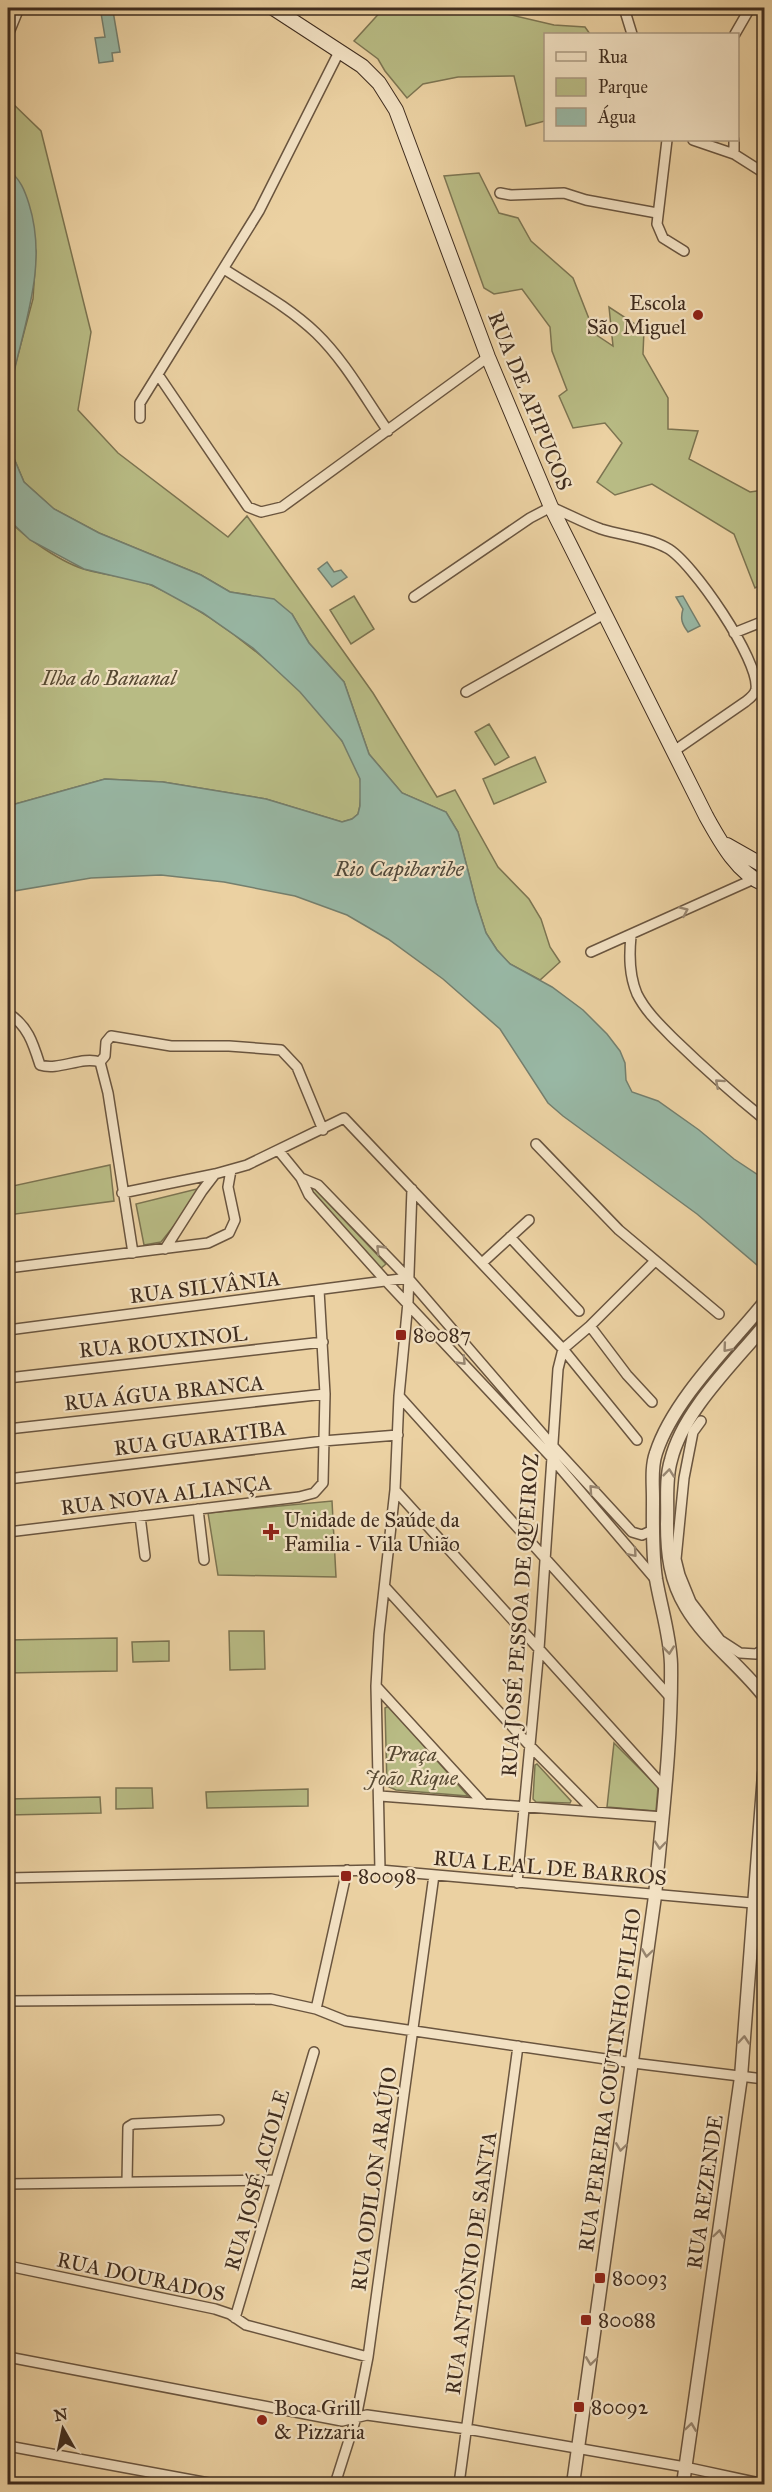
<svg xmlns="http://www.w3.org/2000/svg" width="772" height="2492" font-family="'IM FELL Great Primer',serif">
<rect width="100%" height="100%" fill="#ebd1a2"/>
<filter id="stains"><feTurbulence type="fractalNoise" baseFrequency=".00333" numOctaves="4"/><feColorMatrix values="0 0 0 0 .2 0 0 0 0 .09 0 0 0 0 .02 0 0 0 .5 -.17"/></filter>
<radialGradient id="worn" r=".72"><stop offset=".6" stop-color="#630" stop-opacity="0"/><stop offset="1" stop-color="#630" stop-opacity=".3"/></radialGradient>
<path fill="#b8bb84" stroke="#7c7451" stroke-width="1.5" d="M384,8H496L503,13L554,25L585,27L590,34H546L545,121L526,126L514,76L458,77L423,84L407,98L385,71L378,59L354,41Z
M8,99L41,131L91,332L78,410L118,453L228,537L247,516L373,693L437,797L455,790L498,867L529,899L541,919L550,947L560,962L540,980L510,964L497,950L486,933L476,902L458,832L446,812L402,793L369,754L344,682L309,643L292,614L250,595L230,592L201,575L99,533L54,509L24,482L10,449L8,404L12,377L33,299L36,251L14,174L8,170Z
M479,173L499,213L518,218L531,241L573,278L595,334L613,346L609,307L644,330L643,354L668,398V429L698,431L689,459L750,492L764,490V583L755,588L734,534L652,484L615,495L597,482L622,443L605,423L573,428L559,396L567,390L552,351L550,327L522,289L494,294L484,288L444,176Z
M8,519C23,537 64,564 87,570C108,576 133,577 153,586C218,614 340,708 360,778C362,788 361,804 358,814L352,819L342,822L266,799L163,782L105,779L8,806Z
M354,596L374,629L351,644L330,610Z
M489,724L509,757L495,765L475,732Z
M535,757L546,782L494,804L483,779Z
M110,1165L114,1201L8,1215V1187Z
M205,1187L161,1242L144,1245L136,1204Z
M313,1187L386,1264L380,1269L310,1191Z
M332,1501L336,1577L218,1575L208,1513Z
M229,1631H264L265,1669L230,1670Z
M117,1638V1671L8,1673V1640Z
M169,1641V1661L133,1662L132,1642Z
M389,1706L468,1796L396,1790L387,1786L385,1708Z
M614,1743L658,1787L656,1811L607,1807Z
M537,1764L571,1801L570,1803L536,1802L533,1799L535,1765Z
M152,1788L153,1808L116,1809V1788Z
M308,1789V1806L207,1808L206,1792Z
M100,1797L101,1813L8,1815V1799Z"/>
<path fill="#98b7a4" stroke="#747f6e" stroke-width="1.5" d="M113,11L120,52L112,53L113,61L99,63L95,38L105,37L101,13Z
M8,170C20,178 25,191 29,204C50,271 19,335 8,401Z
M8,432L10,449L24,482L54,509L99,533L201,575L230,592L274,599L292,614L309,643L344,682L369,754L402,793L446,812L458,832L476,902L486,933L497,950L510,964L552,987L583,1010L607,1034L620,1051L625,1063L626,1080L632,1092L658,1101L699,1130L734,1159L764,1179V1271L697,1214L563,1116L548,1103L500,1029L443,979L388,939L347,915L295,896L224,882L161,875L91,878L8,892V806L105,779L163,782L266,799L342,822L352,819L358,814L360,806V779L342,741L300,692L253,648L203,613L152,585L84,569L30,540L8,519Z
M327,562L334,572L341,570L347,577L332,587L318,569Z
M683,596L700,626L688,632C682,624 680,619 683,609L676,597Z"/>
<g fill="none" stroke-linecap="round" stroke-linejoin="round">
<g stroke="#6a553f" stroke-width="12">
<path id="minor" d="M624,8L632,34
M735,34L750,8
M8,35L19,8
M667,140L657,224L663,238L684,251
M693,140L734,154L764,173
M734,140V154
M500,193L511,195L564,193L586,200L657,213
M224,269C255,289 289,307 316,333C345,361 365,398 388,431
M159,376L248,507L261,512L282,507L488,357
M140,418V403L259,211L340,50
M414,597L530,518L551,507C568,514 584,523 601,529C623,536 647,537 667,548C692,561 760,661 756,689C755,695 749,699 745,702L674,751
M734,633L764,621
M466,692L604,614
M631,936C629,956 629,975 637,994C646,1012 661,1026 675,1040C704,1068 733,1094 764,1119
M591,952L754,879
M8,1013C28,1026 33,1043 40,1065C59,1071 81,1056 100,1062
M100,1062L105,1056L106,1042L111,1036L171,1046H229L281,1050L297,1067L323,1130
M100,1062L108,1093L133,1253
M536,1144L619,1230L719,1314
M279,1151L301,1178L309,1195L385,1280L551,1457L656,1580
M301,1178L318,1185L408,1278L551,1444L632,1532L642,1535L653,1530
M122,1193L215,1174L247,1165L344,1118L563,1349L637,1440
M510,1237L579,1311
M165,1249L202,1191L215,1174
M482,1263L529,1220
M8,1268L208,1243L229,1233L235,1220L228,1187L231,1170
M590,1326L627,1375L652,1402
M8,1330L408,1278
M8,1378L323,1342
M399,1396L670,1697
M701,1421L693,1432L684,1478L676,1559L680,1575L691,1602L720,1640L740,1653L756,1654L764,1649
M8,1429L325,1394
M8,1479L323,1441L398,1435
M395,1490L665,1788
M198,1509L204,1560
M140,1516L145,1556
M8,1532L299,1497L314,1493L323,1483L325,1394L319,1290
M385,1587L529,1745L595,1812
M376,1686L484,1804
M380,1796L663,1817
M380,1870L376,1686L379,1634L395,1490L399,1396L408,1302L412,1189
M8,1878L380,1870L764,1904
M517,1883L539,1649L558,1369L563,1349L590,1326L654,1262
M8,2001L271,1999L316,2009L346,2021L633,2063L764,2079
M316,2009L347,1870
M127,2182L128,2127L133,2124L219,2120
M8,2184L276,2180
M8,2266L215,2309L230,2314L246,2325L368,2357
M235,2318L314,2052
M8,2357L342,2421L367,2415L467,2429L685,2467L764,2484
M8,2446L214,2484
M335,2484L356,2418L368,2357L434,1875
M459,2484L518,2046"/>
</g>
<g stroke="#6a553f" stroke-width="15">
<path id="tertiary" d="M764,1326C733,1364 683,1411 671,1460C665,1480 668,1503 667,1524C667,1553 670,1581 686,1607C706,1641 740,1665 764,1696
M573,2484L655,1896C662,1819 672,1741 671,1664C670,1635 661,1608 656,1579C652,1552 653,1525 653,1498C653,1483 651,1467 656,1453C673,1400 729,1346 764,1303
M683,2484L741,2077L764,1774"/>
</g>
<g stroke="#3f2c1e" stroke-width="16">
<path id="secondary" d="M273,8L362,66L379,83L396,110L488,357L551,507L706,816C720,841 737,873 764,884
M727,845L764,866"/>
</g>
<use href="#minor" stroke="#f2e1c3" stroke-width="9"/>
<use href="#tertiary" stroke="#f2e1c3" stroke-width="12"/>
<use href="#secondary" stroke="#f2e1c3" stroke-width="14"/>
</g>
<defs><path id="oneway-chevron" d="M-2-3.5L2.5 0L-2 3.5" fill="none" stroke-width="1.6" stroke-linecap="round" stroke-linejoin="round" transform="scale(1.5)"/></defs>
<g stroke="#988670">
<use href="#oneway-chevron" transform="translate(684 911) rotate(-24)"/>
<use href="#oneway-chevron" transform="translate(719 1083) rotate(-138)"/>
<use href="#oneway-chevron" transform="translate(380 1249) rotate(-134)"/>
<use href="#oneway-chevron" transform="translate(727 1348) rotate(130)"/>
<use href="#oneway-chevron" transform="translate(462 1361) rotate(47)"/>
<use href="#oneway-chevron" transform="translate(669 1473) rotate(-84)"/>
<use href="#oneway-chevron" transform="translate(593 1489) rotate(-132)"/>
<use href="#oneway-chevron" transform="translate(633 1553) rotate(49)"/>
<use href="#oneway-chevron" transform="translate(669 1650) rotate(84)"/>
<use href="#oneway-chevron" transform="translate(660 1845) rotate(95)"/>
<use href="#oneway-chevron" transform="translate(647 1953) rotate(98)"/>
<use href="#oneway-chevron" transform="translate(744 2040) rotate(-85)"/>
<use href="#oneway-chevron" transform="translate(621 2147) rotate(98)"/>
<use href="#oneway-chevron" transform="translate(719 2234) rotate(-82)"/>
<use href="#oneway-chevron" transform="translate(591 2361) rotate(98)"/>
<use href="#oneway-chevron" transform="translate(691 2427) rotate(-82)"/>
</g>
<g fill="#8f2418" stroke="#f2e1c3" stroke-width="2">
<circle cx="698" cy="315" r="6"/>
<rect x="395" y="1329" width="12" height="12" rx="3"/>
<path d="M268 1523h6v6h6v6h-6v6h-6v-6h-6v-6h6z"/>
<rect x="340" y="1870" width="12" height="12" rx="3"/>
<rect x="594" y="2272" width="12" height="12" rx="3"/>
<rect x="580" y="2314" width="12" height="12" rx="3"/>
<rect x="573" y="2401" width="12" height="12" rx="3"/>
<circle cx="262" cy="2420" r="6"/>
</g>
<g text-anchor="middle" stroke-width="4.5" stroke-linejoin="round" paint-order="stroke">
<g font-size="21" fill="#3f2c1e" stroke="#f2e1c3" text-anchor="start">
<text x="686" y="310" text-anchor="end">Escola<tspan x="686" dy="24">São Miguel</tspan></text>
<text x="413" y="1342">80087</text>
<text x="284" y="1527">Unidade de Saúde da<tspan x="284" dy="24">Familia - Vila União</tspan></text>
<text x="358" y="1883">80098</text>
<text x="612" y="2285">80093</text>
<text x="598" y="2327">80088</text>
<text x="591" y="2414">80092</text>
<text x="274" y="2415">Boca Grill<tspan x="274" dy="24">&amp; Pizzaria</tspan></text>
</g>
<g font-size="21" fill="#3f2c1e" stroke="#f2e1c3">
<text transform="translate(530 401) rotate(68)" y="7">RUA DE APIPUCOS</text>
<text transform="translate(205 1287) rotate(-7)" y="7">RUA SILVÂNIA</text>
<text transform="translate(163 1342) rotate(-6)" y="7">RUA ROUXINOL</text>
<text transform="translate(164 1393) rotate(-6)" y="7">RUA ÁGUA BRANCA</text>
<text transform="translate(200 1438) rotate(-7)" y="7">RUA GUARATIBA</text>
<text transform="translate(166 1495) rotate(-7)" y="7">RUA NOVA ALIANÇA</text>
<text transform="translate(520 1615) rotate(-86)" y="7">RUA JOSÉ PESSOA DE QUEIROZ</text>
<text transform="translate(550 1868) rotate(5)" y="7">RUA LEAL DE BARROS</text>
<text transform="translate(610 2080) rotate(-82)" y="7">RUA PEREIRA COUTINHO FILHO</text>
<text transform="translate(374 2179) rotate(-82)" y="7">RUA ODILON ARAÚJO</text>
<text transform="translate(257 2180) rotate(-74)" y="7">RUA JOSÉ ACIOLE</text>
<text transform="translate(705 2192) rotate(-82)" y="7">RUA REZENDE</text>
<text transform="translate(471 2263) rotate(-82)" y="7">RUA ANTÔNIO DE SANTA</text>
<text transform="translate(141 2277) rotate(12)" y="7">RUA DOURADOS</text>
</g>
<g font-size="21" font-style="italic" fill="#574932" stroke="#f2e1c3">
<text x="109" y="685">Ilha do Bananal</text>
<text x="411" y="1761">Praça<tspan x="411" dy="24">João Rique</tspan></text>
</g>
<g font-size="22" font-style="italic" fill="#514839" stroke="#f2e1c3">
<text x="399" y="876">Rio Capibaribe</text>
</g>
</g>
<rect width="772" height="2492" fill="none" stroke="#ebd1a2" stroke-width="30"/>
<rect x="9" y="9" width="754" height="2474" fill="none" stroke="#3f2c1e" stroke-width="3"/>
<rect x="15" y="15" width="742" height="2462" fill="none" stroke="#3f2c1e" stroke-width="1.5"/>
<rect x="544" y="33" width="195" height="108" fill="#f2e1c3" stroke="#aa9981" stroke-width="1.5"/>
<rect x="556" y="52" width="30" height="9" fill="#f2e1c3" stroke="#aa9981" stroke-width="1.5"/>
<text x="598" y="63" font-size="18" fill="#3f2c1e">Rua</text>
<rect x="556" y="78" width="30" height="18" fill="#b8bb84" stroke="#aa9981" stroke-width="1.5"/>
<text x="598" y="93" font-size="18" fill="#3f2c1e">Parque</text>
<rect x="556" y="108" width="30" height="18" fill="#98b7a4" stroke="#aa9981" stroke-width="1.5"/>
<text x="598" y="123" font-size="18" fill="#3f2c1e">Água</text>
<g transform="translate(63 2429) rotate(351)" stroke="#f2e1c3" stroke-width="4.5" paint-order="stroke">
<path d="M0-4.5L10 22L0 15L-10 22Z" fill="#3f2c1e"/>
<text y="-9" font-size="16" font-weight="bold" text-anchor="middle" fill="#3f2c1e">N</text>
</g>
<rect width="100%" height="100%" filter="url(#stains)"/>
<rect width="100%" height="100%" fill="url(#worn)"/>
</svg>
